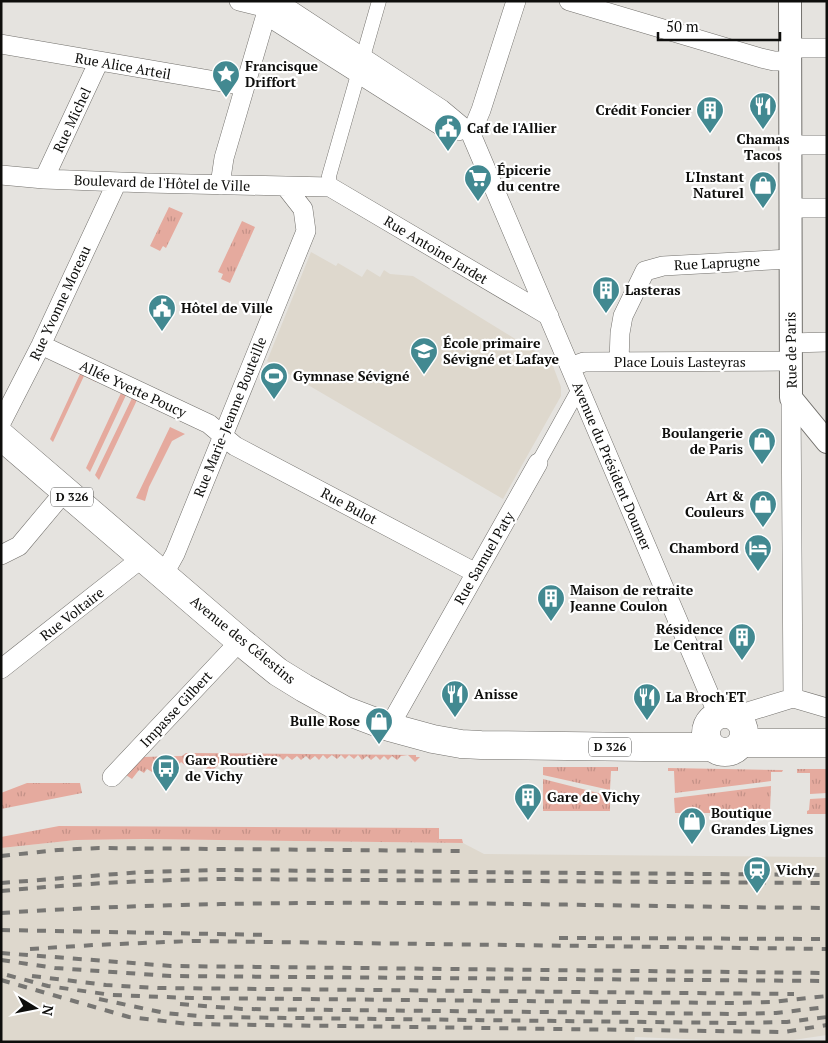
<svg xmlns="http://www.w3.org/2000/svg" width="828" height="1043" font-family="'PT Serif',serif">
<defs>
<pattern id="grass-tufts" width="24" height="20" patternUnits="userSpaceOnUse" patternTransform="scale(1.25)"><rect width="24" height="20" fill="#e5aa9e"/><path d="M3 7l-1-3M5 7V3M7 7l1-3M15 17l-1-3M17 17v-4M19 17l1-3" fill="none" stroke="#c39187"/></pattern>
</defs>
<rect width="100%" height="100%" fill="#e5e3df"/>
<path fill="#ded8cd" d="M311,252L336,266L338,263L362,277L367,269L380,277L384,270L390,274L413,276L551,361L561,387V396L503,499L267,361Z
M144,839L463,843L484,854L827,857V1035L793,1040L757,1042L635,1037L634,1042H1V848L76,840Z"/>
<path fill="url(#grass-tufts)" d="M169,207L183,213L166,248L163,246L160,251L150,246Z
M242,221L255,227L230,283L221,279L223,274L218,272Z
M186,753L416,755V757H420L415,762L408,755L401,756L397,760L392,756L388,760L384,756L380,760L376,756L371,760L367,756L362,760L358,755L354,759L349,755L345,759L341,755L337,759L332,755L327,759L323,755L319,760L315,756L310,760L306,756L301,760L297,756L292,760L287,756L283,760L279,756L274,761L270,756L265,761L261,757L257,761L252,757L248,761L243,756L239,761L235,757L231,760L227,756L214,769L205,770L211,762L207,758L202,763L198,760L194,765L189,761L186,766L181,762L177,767L172,764L169,769L164,766L160,770L156,767L152,772L147,769L144,773L139,770L132,779L126,775L142,757L182,756Z
M543,767H618V771H611L610,790L543,775Z
M668,768L783,770L782,772H771V781L675,793L674,771H668Z
M797,769H827V793L810,794V773H797Z
M543,779L610,796V811H543Z
M27,783H80L82,793L1,809V793Z
M771,786L770,810H773L772,813H675L674,798Z
M827,798V814H807V811L809,810L810,799Z
M59,826L439,828V839H462L463,843L144,839L76,840L1,848V837Z"/>
<path fill="#e5aa9e" d="M70,367L97,380L96,382L84,376L53,442L50,439L80,374L69,369Z
M121,393H127L90,472L86,468Z
M133,396L137,400L99,480L95,475Z
M170,427L185,434L172,441L149,487L145,501L136,498Z"/>
<g fill="none" stroke-linecap="round" stroke-linejoin="round">
<g stroke="#72706c" stroke-width="15">
<path id="pedestrian" d="M330,187L329,176L379,1
M538,463L579,389"/>
</g>
<g stroke="#72706c" stroke-width="20">
<path id="minor" d="M239,1L268,8L284,6L441,109L471,134L718,715
M569,1L761,58L774,61H790
M268,8L277,22L443,127L458,131
M1,44L245,86
M790,48H827
M471,134L481,110L516,1
M790,145H827
M1,175L44,179L147,183L330,187L549,316
M44,179L99,61
M220,185L224,158L270,1
M790,208H827
M790,343L827,342
M41,345L209,424L235,446L476,573
M619,362L620,333L623,316L645,271L663,266L790,259
M570,367L584,362L790,361
M791,398L793,698
M1,423L41,345L117,182
M1,555L19,546L65,491
M161,573L170,563L175,554L306,231L303,209L285,186
M1,669L142,558
M734,716L793,698L827,708
M389,727L538,463
M112,777L240,641"/>
</g>
<g stroke="#72706c" stroke-width="24">
<path id="tertiary" d="M790,1L791,398L827,442"/>
</g>
<g stroke="#72706c" stroke-width="29">
<path id="primary" d="M1,436L240,641L278,672L304,688L344,710L389,727L433,739L461,744L481,745L643,747H711
M706 733a19 19 0 1 1 38 0a19 19 0 1 1-38 0Z
M741,743H827"/>
</g>
<use href="#pedestrian" stroke="#fff" stroke-width="14"/>
<use href="#minor" stroke="#fff" stroke-width="19"/>
<use href="#tertiary" stroke="#fff" stroke-width="22"/>
<use href="#primary" stroke="#fff" stroke-width="28"/>
<path stroke="#777673" stroke-width="4" stroke-dasharray="9 9" stroke-linecap="butt" d="M1,856L58,850L99,848L460,851
M1,883L142,872L221,870L827,875
M1,891C74,884 147,880 220,879L827,883
M1,913C276,895 552,906 827,908
M1,930L269,935
M559,938L827,939
M30,949L94,945L192,941L827,949
M1,953L171,966L827,973
M1,960L55,968L171,976L827,981
M7,975L48,986L112,995L192,998L736,1003L772,1002L827,996
M32,976L106,985L158,988L794,994
M1,980L129,1017L189,1024L784,1032L827,1025
M99,999L165,1013L209,1017L737,1023L787,1022L827,1017
M180,1004L242,1009L737,1014L776,1013L827,1007"/>
</g>
<defs>
<g id="sight-pin" transform="scale(1.4375)"><path d="M0 17L-7.5 6A9.5 9.5 0 1 1 7.5 6Z" fill="#428991" stroke="#fff"/><path d="M0-6L1.8-2.2L6-1.7L2.9 1.2L3.7 5.4L0 3.3L-3.7 5.4L-2.9 1.2L-6-1.7L-1.8-2.2Z" fill="#fff"/></g>
<g id="restaurant-pin" transform="scale(1.4375)"><path d="M0 17L-7.5 6A9.5 9.5 0 1 1 7.5 6Z" fill="#428991" stroke="#fff"/><path d="M-5-6h1v4h1v-4h1v4h1v-4h1v5L-1.5 .5V6h-2V.5L-5-1ZM5-6V6H3V1.5H1.5Q1.5-4 5-6Z" fill="#fff"/></g>
<g id="building-pin" transform="scale(1.4375)"><path d="M0 17L-7.5 6A9.5 9.5 0 1 1 7.5 6Z" fill="#428991" stroke="#fff"/><path d="M-4-6H4V6H1V3H-1V6H-4ZM-2.5-4.3h1.7v1.8h-1.7ZM.8-4.3h1.7v1.8H.8ZM-2.5-1h1.7V.8h-1.7ZM.8-1h1.7V.8H.8Z" fill="#fff"/></g>
<g id="civic-pin" transform="scale(1.4375)"><path d="M0 17L-7.5 6A9.5 9.5 0 1 1 7.5 6Z" fill="#428991" stroke="#fff"/><path d="M-.6-6.5H3V-4.5H.6V-3L4-1V1h2V6H-6V1h2V-1L-.6-3ZM-1.2 2.5V6h2.4V2.5Z" fill="#fff"/></g>
<g id="supermarket-pin" transform="scale(1.4375)"><path d="M0 17L-7.5 6A9.5 9.5 0 1 1 7.5 6Z" fill="#428991" stroke="#fff"/><path d="M-6-5.5h2.5l.6 2H6L4.5 2H-2.5L-4.4-4H-6ZM-1.5 3.2a1.3 1.3 0 1 0 .1 0ZM3 3.2a1.3 1.3 0 1 0 .1 0Z" fill="#fff"/></g>
<g id="shop-pin" transform="scale(1.4375)"><path d="M0 17L-7.5 6A9.5 9.5 0 1 1 7.5 6Z" fill="#428991" stroke="#fff"/><path d="M-5-2.5h2.3a2.7 3.5 0 0 1 5.4 0H5L5.5 6h-11ZM-1.5-2.5h3a1.5 2.3 0 0 0-3 0Z" fill="#fff"/></g>
<g id="school-pin" transform="scale(1.4375)"><path d="M0 17L-7.5 6A9.5 9.5 0 1 1 7.5 6Z" fill="#428991" stroke="#fff"/><path d="M0-5L7-2L0 1L-7-2ZM-4 1L0 2.5L4 1V4Q0 6-4 4Z" fill="#fff"/></g>
<g id="stadium-pin" transform="scale(1.4375)"><path d="M0 17L-7.5 6A9.5 9.5 0 1 1 7.5 6Z" fill="#428991" stroke="#fff"/><path d="M0-5a6.5 5 0 1 0 0 10a6.5 5 0 1 0 0-10ZM-3.5-1.8h7v3.6h-7Z" fill="#fff"/></g>
<g id="hotel-pin" transform="scale(1.4375)"><path d="M0 17L-7.5 6A9.5 9.5 0 1 1 7.5 6Z" fill="#428991" stroke="#fff"/><path d="M-6-4.5h1.5V1H6V5H4.5V3h-9V5H-6ZM-4 0a1.8 1.8 0 1 1 3.6 0ZM.5 0V-2.5h3Q6-2.5 6 0Z" fill="#fff"/></g>
<g id="bus-pin" transform="scale(1.4375)"><path d="M0 17L-7.5 6A9.5 9.5 0 1 1 7.5 6Z" fill="#428991" stroke="#fff"/><path d="M-5-6H5V4H4V6H2V4H-2V6H-4V4H-5ZM-3.5-4V0h7V-4ZM-3.5 1.2v1.5H-2V1.2ZM2 1.2v1.5H3.5V1.2Z" fill="#fff"/></g>
<g id="station-pin" transform="scale(1.4375)"><path d="M0 17L-7.5 6A9.5 9.5 0 1 1 7.5 6Z" fill="#428991" stroke="#fff"/><path d="M-3-6H3Q5-6 5-4V2Q5 4 3 4L4.5 6H3L1.5 4h-3L-3 6H-4.5L-3 4Q-5 4-5 2V-4Q-5-6-3-6ZM-3.5-4v3h7v-3ZM-3.5 1v1.5H-2V1ZM2 1v1.5H3.5V1Z" fill="#fff"/></g>
</defs>
<g fill-rule="evenodd">
<use href="#sight-pin" x="226" y="74"/>
<use href="#restaurant-pin" x="763" y="106"/>
<use href="#building-pin" x="710" y="110"/>
<use href="#civic-pin" x="448" y="128"/>
<use href="#supermarket-pin" x="478" y="178"/>
<use href="#shop-pin" x="763" y="185"/>
<use href="#building-pin" x="606" y="290"/>
<use href="#civic-pin" x="162" y="308"/>
<use href="#school-pin" x="424" y="351"/>
<use href="#stadium-pin" x="274" y="376"/>
<use href="#shop-pin" x="762" y="441"/>
<use href="#shop-pin" x="763" y="504"/>
<use href="#hotel-pin" x="758" y="548"/>
<use href="#building-pin" x="551" y="598"/>
<use href="#building-pin" x="742" y="637"/>
<use href="#restaurant-pin" x="455" y="694"/>
<use href="#restaurant-pin" x="647" y="697"/>
<use href="#shop-pin" x="379" y="721"/>
<use href="#bus-pin" x="166" y="768"/>
<use href="#building-pin" x="528" y="797"/>
<use href="#shop-pin" x="692" y="821"/>
<use href="#station-pin" x="757" y="870"/>
</g>
<g text-anchor="middle" stroke-width="4.5" stroke-linejoin="round" paint-order="stroke">
<g fill="#fff" stroke="#565655" stroke-width="1">
<rect x="51" y="487.5" width="42" height="19" rx="4"/>
<rect x="589" y="737.5" width="42" height="19" rx="4"/>
</g>
<g font-size="12" font-weight="bold" fill="#0e0e0c">
<text x="72" y="501">D 326</text>
<text x="610" y="751">D 326</text>
</g>
<g font-size="14" fill="#0e0e0c" stroke="#fff">
<text transform="translate(123 66) rotate(10)" y="5">Rue Alice Arteil</text>
<text transform="translate(72 120) rotate(-65)" y="5">Rue Michel</text>
<text transform="translate(162 183) rotate(2)" y="5">Boulevard de l'Hôtel de Ville</text>
<text transform="translate(436 250) rotate(31)" y="5">Rue Antoine Jardet</text>
<text transform="translate(717 263) rotate(-3)" y="5">Rue Laprugne</text>
<text transform="translate(60 303) rotate(-65)" y="5">Rue Yvonne Moreau</text>
<text transform="translate(791 350) rotate(-91)" y="5">Rue de Paris</text>
<text x="680" y="367">Place Louis Lasteyras</text>
<text transform="translate(133 389) rotate(25)" y="5">Allée Yvette Poucy</text>
<text transform="translate(230 417) rotate(-68)" y="5">Rue Marie-Jeanne Bouteille</text>
<text transform="translate(612 466) rotate(67)" y="5">Avenue du Président Doumer</text>
<text transform="translate(349 506) rotate(28)" y="5">Rue Bulot</text>
<text transform="translate(484 558) rotate(-60)" y="5">Rue Samuel Paty</text>
<text transform="translate(72 614) rotate(-38)" y="5">Rue Voltaire</text>
<text transform="translate(243 640) rotate(39)" y="5">Avenue des Célestins</text>
<text transform="translate(176 709) rotate(-47)" y="5">Impasse Gilbert</text>
</g>
<g font-size="14" font-weight="bold" fill="#0e0e0c" stroke="#fff" text-anchor="start">
<text x="245" y="71">Francisque<tspan x="245" dy="16">Driffort</tspan></text>
<text x="691" y="115" text-anchor="end">Crédit Foncier</text>
<text x="467" y="133">Caf de l'Allier</text>
<text x="763" y="144" text-anchor="middle">Chamas<tspan x="763" dy="16">Tacos</tspan></text>
<text x="497" y="175">Épicerie<tspan x="497" dy="16">du centre</tspan></text>
<text x="744" y="182" text-anchor="end">L'Instant<tspan x="744" dy="16">Naturel</tspan></text>
<text x="625" y="295">Lasteras</text>
<text x="181" y="313">Hôtel de Ville</text>
<text x="443" y="348">École primaire<tspan x="443" dy="16">Sévigné et Lafaye</tspan></text>
<text x="293" y="381">Gymnase Sévigné</text>
<text x="743" y="438" text-anchor="end">Boulangerie<tspan x="743" dy="16">de Paris</tspan></text>
<text x="744" y="501" text-anchor="end">Art &amp;<tspan x="744" dy="16">Couleurs</tspan></text>
<text x="739" y="553" text-anchor="end">Chambord</text>
<text x="570" y="595">Maison de retraite<tspan x="570" dy="16">Jeanne Coulon</tspan></text>
<text x="723" y="634" text-anchor="end">Résidence<tspan x="723" dy="16">Le Central</tspan></text>
<text x="474" y="699">Anisse</text>
<text x="666" y="702">La Broch'ET</text>
<text x="360" y="726" text-anchor="end">Bulle Rose</text>
<text x="185" y="765">Gare Routière<tspan x="185" dy="16">de Vichy</tspan></text>
<text x="547" y="802">Gare de Vichy</text>
<text x="711" y="818">Boutique<tspan x="711" dy="16">Grandes Lignes</tspan></text>
<text x="776" y="875">Vichy</text>
</g>
</g>
<rect width="828" height="1043" fill="none" stroke="#0e0e0c" stroke-width="5"/>
<g transform="translate(35 1008) rotate(100)" stroke="#ffffff" stroke-width="4" paint-order="stroke">
<path d="M0-4L9 19L0 12L-9 19Z" fill="#0e0e0c"/>
<text y="-8" font-size="14" font-weight="bold" text-anchor="middle" fill="#0e0e0c">N</text>
</g>
<path d="M658 32v8h122v-8" fill="none" stroke="#0e0e0c" stroke-width="2.5"/>
<text x="666" y="32" font-size="15" fill="#0e0e0c" stroke="#ffffff" stroke-width="4" paint-order="stroke">50 m</text>
</svg>
